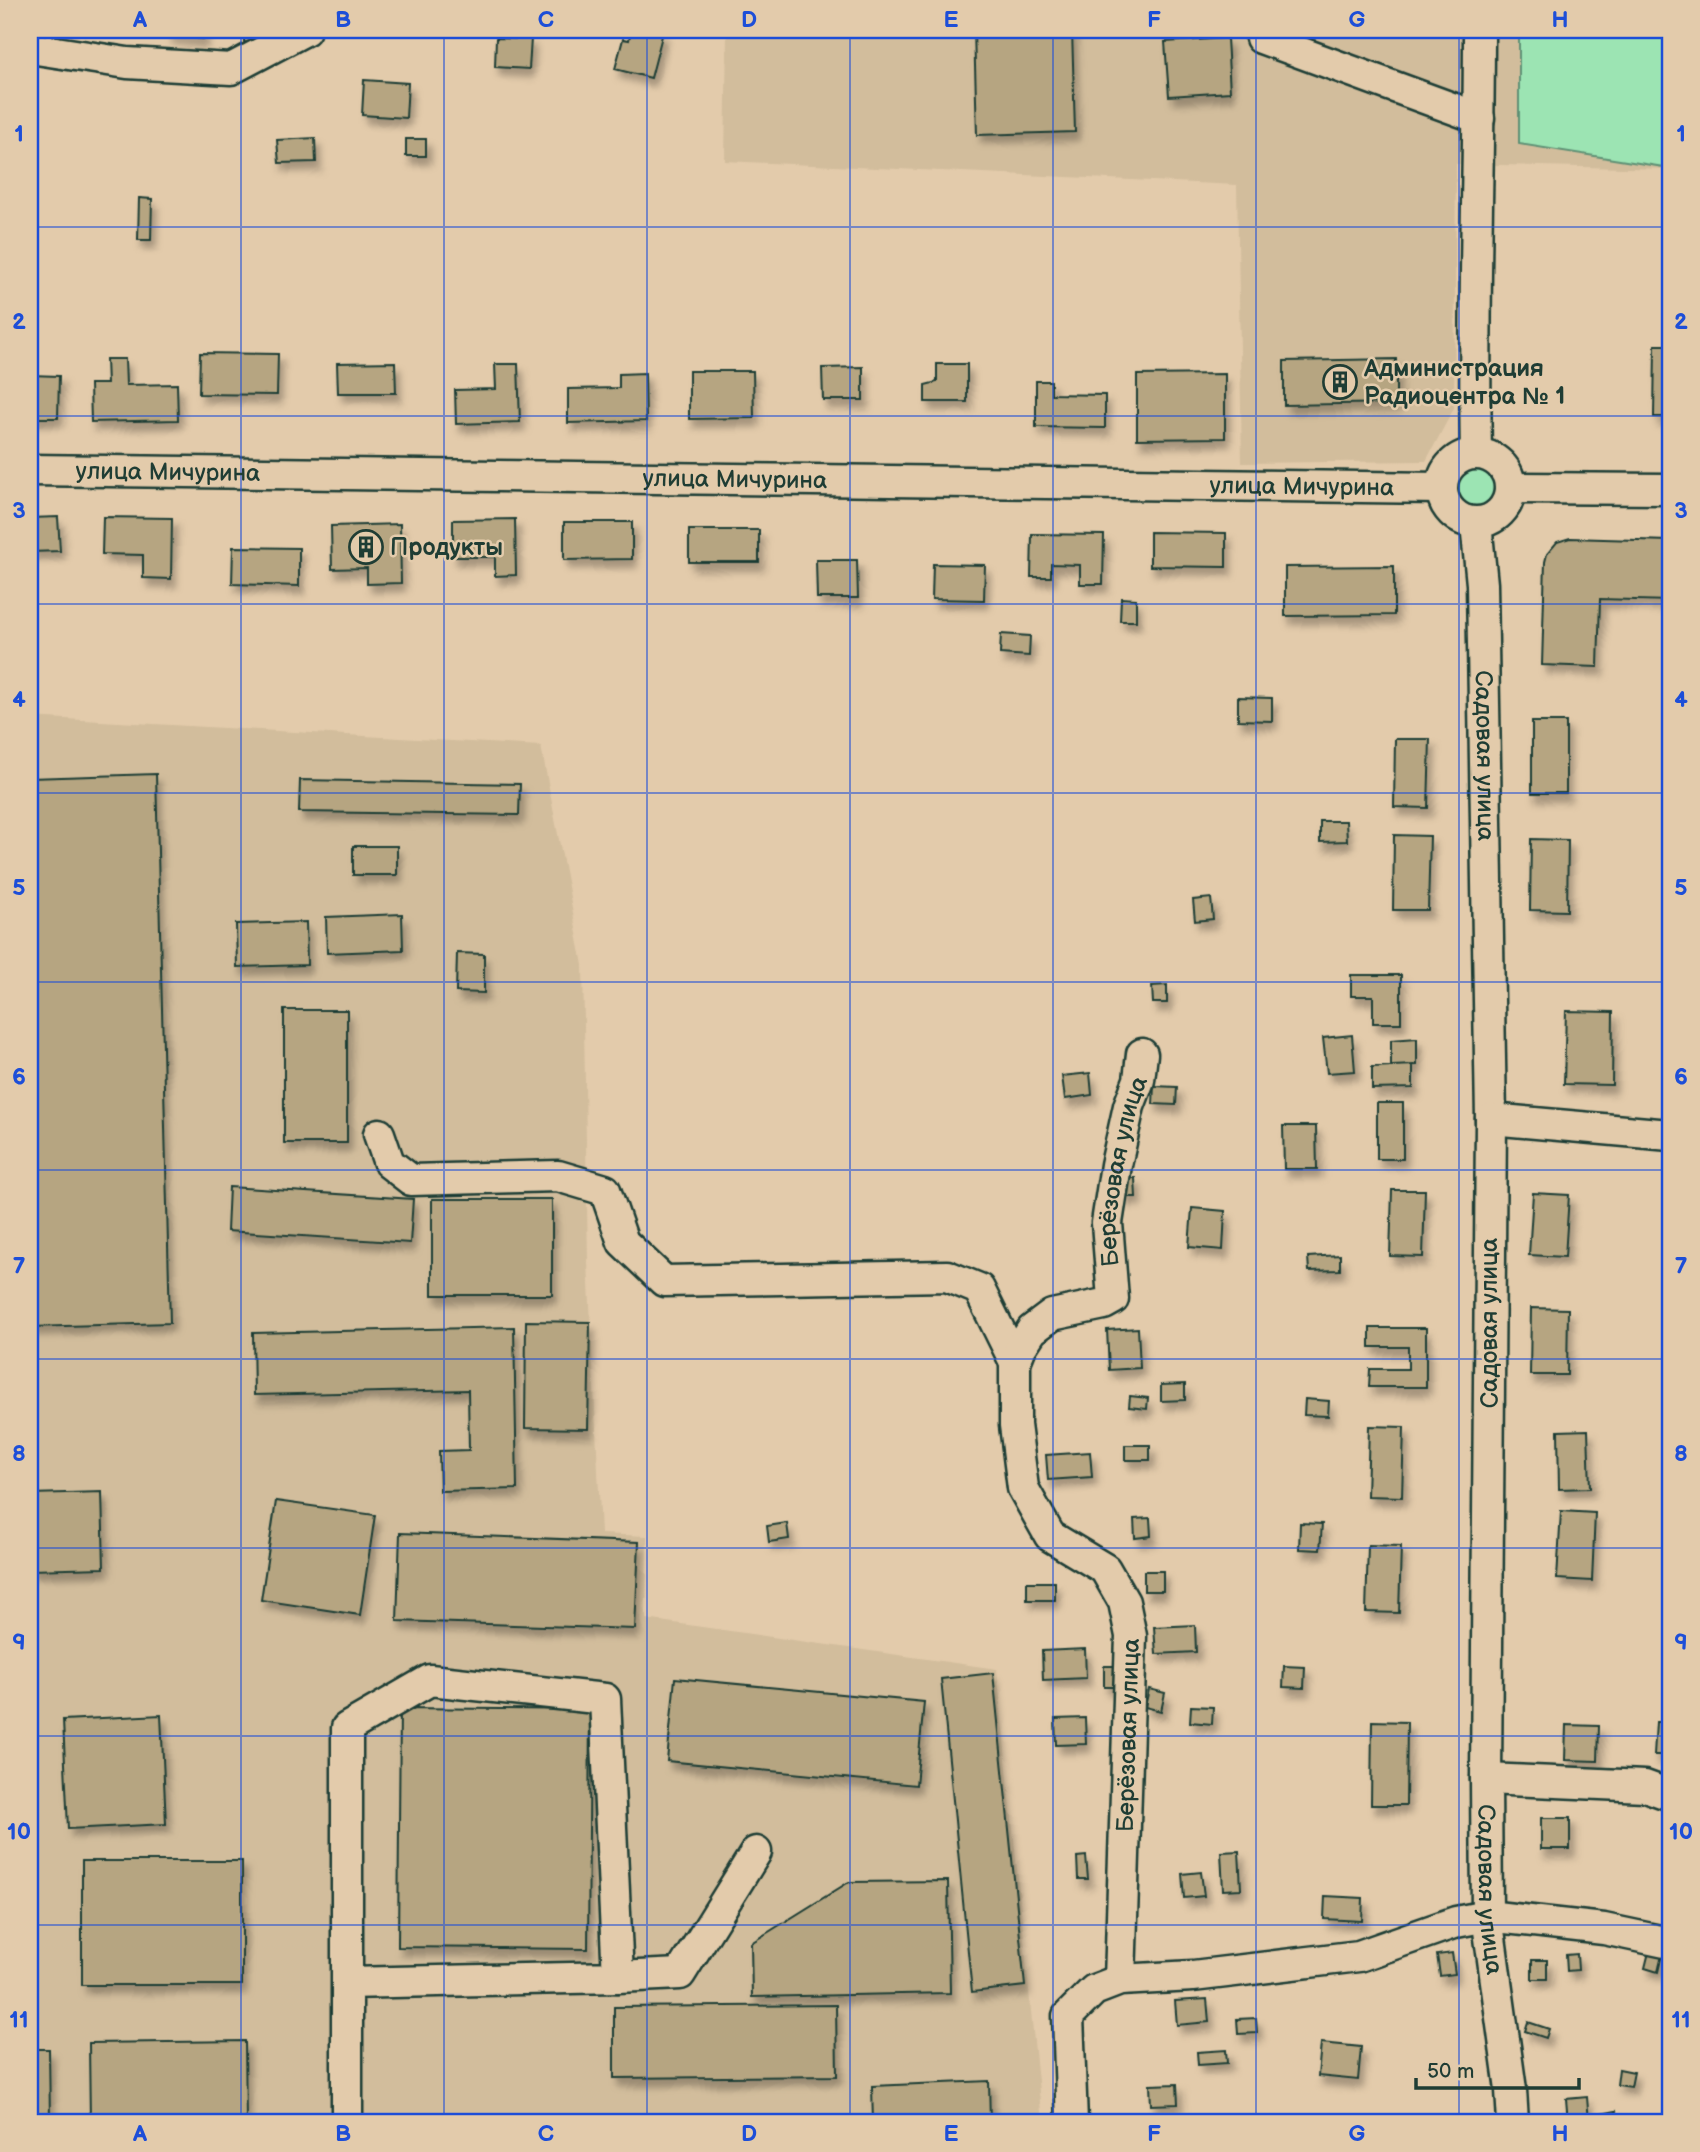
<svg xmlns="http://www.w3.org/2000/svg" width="1700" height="2152" font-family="'Balsamiq Sans',sans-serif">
<defs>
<filter id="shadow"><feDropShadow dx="4.5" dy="8" stdDeviation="3.5" flood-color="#0004"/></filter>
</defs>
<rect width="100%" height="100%" fill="#e3cbab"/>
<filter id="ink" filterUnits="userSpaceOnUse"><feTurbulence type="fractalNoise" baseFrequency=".0143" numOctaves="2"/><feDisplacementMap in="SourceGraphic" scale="14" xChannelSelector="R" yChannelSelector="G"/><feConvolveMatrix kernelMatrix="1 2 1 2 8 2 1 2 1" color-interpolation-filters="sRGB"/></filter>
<g filter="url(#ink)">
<path fill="#d2bd9c" d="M727,30H1670V169L1456,164L1454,408L1426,461L1242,463L1237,185L725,161Z
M30,717L541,746L583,965L588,1262L601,1534L647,1536L646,1619L997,1669L1042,2122H30Z"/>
<path fill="#9ce4b3" stroke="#5e9074" stroke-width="2" d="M1519,30H1670V168L1519,144Z
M1455 488a21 21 0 1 1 42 0a21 21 0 1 1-42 0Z"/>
<path fill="#b6a581" stroke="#1f3d34" stroke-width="2" filter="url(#shadow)" d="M168,30H204L203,39L168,35Z
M244,30H260L259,43L244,42Z
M631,30L663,32L651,78L615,69L623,39L629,40Z
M974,30H1072L1075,132L977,135Z
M496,38L531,39L529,69L495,67Z
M1227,38L1230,92L1169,96L1165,42Z
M364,80L408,83L406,118L362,115Z
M315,138L316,162L279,163L277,140Z
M406,139H426V156H406Z
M139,198L152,199L151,240H138Z
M1655,345H1670V417H1654Z
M200,353L278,354L277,395L199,394Z
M106,359H125L126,385L177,384L178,420L91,422L90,384H107Z
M1396,359V403L1284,405V361Z
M395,362L396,393H338L337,363Z
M495,364H518L520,422L456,424L455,390L496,389Z
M937,364H967V402H925V385L937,382Z
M863,367V400H823L822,368Z
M689,371H753L754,418L689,419Z
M645,373L646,421L568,423V389L619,388V374Z
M1225,374V438L1137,439V375Z
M30,375L59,376L58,418H30Z
M1036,381H1051V394L1105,395V428L1036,427Z
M58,517L60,551L30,552V518Z
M103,517L172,518L171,579L143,578V555L102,554Z
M515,519L516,575L495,576V557H453V520Z
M564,522H632V559L564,560Z
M400,524L401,583L367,584V568L332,569L331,526Z
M689,530H759V562H689Z
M1150,532L1226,533V567L1150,566Z
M1032,534L1104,535L1103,584H1080V565L1051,564V577H1031Z
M1570,538L1670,541V601L1600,599L1598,667L1542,665L1545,562L1547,554L1557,542Z
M233,547L299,548V586L232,584Z
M816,560H857L858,598H817Z
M933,564L985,565L984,600L932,599Z
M1394,566V615L1285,616V567Z
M1121,598L1136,599V621H1120Z
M1001,634L1030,636L1029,656L1000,654Z
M1238,697L1272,698V721L1238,720Z
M1532,722H1566V793H1532Z
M1395,739H1430L1428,808L1394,807Z
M156,774L170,1323L30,1327V778Z
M300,780L520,784L519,815L299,812Z
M1320,821H1346L1347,841L1320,842Z
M1394,835L1430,836L1428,910H1393Z
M1531,839L1568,840L1567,911L1530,910Z
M353,846H397V875H353Z
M1211,898L1213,919L1195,921L1193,900Z
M402,914L403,950L327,953L326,917Z
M306,922L307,965L237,967L236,924Z
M457,953L484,954V993L456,992Z
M1351,975H1401V1023H1373V996H1351Z
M1167,985V1003H1153L1152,986Z
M284,1010H347V1143H284Z
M1566,1011L1613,1012L1612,1085L1564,1084Z
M1352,1035L1355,1071L1327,1073L1323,1038Z
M1417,1038V1065L1391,1066V1040Z
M1413,1065V1088L1372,1089V1067Z
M1090,1073L1092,1095L1065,1099L1062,1076Z
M1154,1086L1177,1087L1176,1105L1153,1104Z
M1377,1103H1403V1159H1377Z
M1283,1126H1316L1317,1169H1284Z
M1122,1178H1135L1136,1197H1123Z
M229,1187L413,1199L410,1243L227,1231Z
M1392,1190H1425L1423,1257L1390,1256Z
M1533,1193L1569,1195L1565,1257L1529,1255Z
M432,1199H552V1295H432Z
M1192,1208L1225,1211L1223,1250L1189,1247Z
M1340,1255V1270L1309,1271L1308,1257Z
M1531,1308L1568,1309L1567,1375H1530Z
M526,1321L590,1322L588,1429L525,1428Z
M514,1327L517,1489L440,1491L439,1451L469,1450L468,1390L254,1395L253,1333Z
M1138,1328L1140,1368L1109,1370L1107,1330Z
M1370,1328H1426V1387H1369L1370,1369H1408V1347H1370Z
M1185,1384V1400L1161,1401V1385Z
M1130,1396L1148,1398L1147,1409L1129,1407Z
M1305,1399L1329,1401L1328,1416L1304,1415Z
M1369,1426L1404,1427L1402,1497L1367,1496Z
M1588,1430L1590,1488L1559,1489L1558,1431Z
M1125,1445H1150V1460H1125Z
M1090,1452L1092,1477L1048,1480L1046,1455Z
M102,1492L104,1568L30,1570V1494Z
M276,1501L375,1515L360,1615L261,1600Z
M1561,1511L1595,1513L1592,1581L1557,1579Z
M1150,1518L1151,1536L1135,1538L1134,1519Z
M787,1523L789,1539L769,1542L767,1526Z
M1300,1523L1322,1524L1320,1550L1299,1549Z
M400,1533L639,1542L635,1629L397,1621Z
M1368,1545L1401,1546L1399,1613L1366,1612Z
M1144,1571H1163V1591H1144Z
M1027,1582H1055V1600H1027Z
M1195,1625L1196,1652L1156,1654L1154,1627Z
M1085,1649L1086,1678L1043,1680L1042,1651Z
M1104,1666H1116L1117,1687H1104Z
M1284,1666L1305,1667L1304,1688L1283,1687Z
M993,1673L1025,1986L972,1992L941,1679Z
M675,1678L924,1702L916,1785L667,1761Z
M1149,1689L1165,1693L1161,1711L1145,1707Z
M1191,1706L1213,1707L1212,1724L1190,1722Z
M400,1708L590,1710L588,1949L398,1947Z
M161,1715L166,1824L68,1829L63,1720Z
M1085,1718L1086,1744L1056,1745L1055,1719Z
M1372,1721L1407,1722L1406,1805H1371Z
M1656,1722H1670V1755H1654Z
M1566,1725L1599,1726L1598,1761L1565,1760Z
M1541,1818H1570V1849H1541Z
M1239,1851L1241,1889L1223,1890L1221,1852Z
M1086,1856L1088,1879H1078L1077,1857Z
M82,1861H242V1985H82Z
M1201,1872L1204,1896L1184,1898L1182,1874Z
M948,1881L950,1993L752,1997L751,1943L849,1882Z
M1325,1896L1363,1898L1362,1921L1324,1919Z
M1649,1952L1662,1955L1658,1972L1645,1968Z
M1452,1953L1455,1974L1440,1976L1437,1955Z
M1577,1954L1578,1970L1567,1971L1566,1955Z
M1532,1960H1547V1979H1532Z
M1207,1999L1209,2022L1177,2025L1175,2001Z
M836,2005L837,2076L614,2078V2007Z
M1256,2018L1257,2033L1238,2034L1237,2019Z
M1528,2022L1549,2029L1546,2038L1525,2031Z
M245,2041L246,2122H90L89,2043Z
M1321,2043L1361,2047L1358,2080L1318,2076Z
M30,2049H49L50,2122H30Z
M1226,2050L1227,2063L1198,2065L1197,2052Z
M1619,2069L1634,2072L1631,2087L1617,2085Z
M989,2081L990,2122H873L872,2086Z
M1177,2084L1178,2104L1151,2105L1150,2085Z
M1587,2097L1589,2122H1568L1566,2099Z
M1616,2111L1618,2122H1603L1601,2114Z
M277,2117H341V2122H277Z"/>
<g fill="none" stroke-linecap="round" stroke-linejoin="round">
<g stroke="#1f3d34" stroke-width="35">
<g id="minor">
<path d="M1261,38L1479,118"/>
<path d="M30,48L127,63L231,69L305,30"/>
<path d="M1476,453C1473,312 1479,171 1479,30"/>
<circle cx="1476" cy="488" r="34"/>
<path id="s1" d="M30,470L1441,488"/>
<path d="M1511,488L1670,489"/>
<path id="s2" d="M1476,523L1482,584L1491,1119L1486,1779L1487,1916L1511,2090L1513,2122"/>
<path d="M1491,1119L1670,1135"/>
<path d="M379,1134L389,1163L411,1180L558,1176L605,1190L623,1242L664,1281L947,1276L979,1289L1015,1362"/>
<path d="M1486,1779L1645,1786L1670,1795"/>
<path d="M618,1977L680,1974L756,1852"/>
<path id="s3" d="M1120,1980L1131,1636L1124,1602L1105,1569L1050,1536L1023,1488L1015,1425V1362L1021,1347L1032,1330L1052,1315L1104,1304L1113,1299L1107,1223L1116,1165L1129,1106L1139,1080L1142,1054"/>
<path d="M347,1983L618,1977L605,1699L430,1680L347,1728V2122"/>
<path d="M1072,2122L1068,2016L1094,1990L1120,1980L1193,1976L1359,1956L1456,1922L1487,1916L1604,1929L1670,1943"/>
</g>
</g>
<use href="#minor" stroke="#e3cbab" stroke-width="30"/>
</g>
</g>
<path fill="none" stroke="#1d4ed8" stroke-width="2" stroke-opacity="0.55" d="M241,30V2122M444,30V2122M647,30V2122M850,30V2122M1053,30V2122M1256,30V2122M1459,30V2122M30,227H1670M30,416H1670M30,604H1670M30,793H1670M30,982H1670M30,1170H1670M30,1359H1670M30,1548H1670M30,1736H1670M30,1925H1670"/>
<defs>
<g id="building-ring" transform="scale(1.75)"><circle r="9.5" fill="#e3cbab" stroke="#1f3d34" stroke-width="1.5"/><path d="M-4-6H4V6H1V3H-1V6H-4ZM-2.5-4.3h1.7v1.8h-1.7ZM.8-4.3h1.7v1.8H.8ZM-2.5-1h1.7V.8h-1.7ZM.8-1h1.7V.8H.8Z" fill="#1f3d34"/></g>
</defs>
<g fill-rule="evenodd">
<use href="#building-ring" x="1340" y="382"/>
<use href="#building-ring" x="366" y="547"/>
</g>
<g text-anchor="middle" stroke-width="5" stroke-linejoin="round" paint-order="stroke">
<g font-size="24" font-weight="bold" fill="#1f3d34" stroke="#e3cbab" text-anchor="start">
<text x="1364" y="376">Администрация<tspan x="1364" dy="28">Радиоцентра № 1</tspan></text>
<text x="390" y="555">Продукты</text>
</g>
<g font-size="24" fill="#1f3d34" stroke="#e3cbab">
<text dy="8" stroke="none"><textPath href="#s1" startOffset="138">улица Мичурина</textPath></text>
<text dy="8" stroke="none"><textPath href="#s1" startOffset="705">улица Мичурина</textPath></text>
<text dy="8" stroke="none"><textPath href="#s1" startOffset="1272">улица Мичурина</textPath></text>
<text dy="8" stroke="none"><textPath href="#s2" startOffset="233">Садовая улица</textPath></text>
<text dy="8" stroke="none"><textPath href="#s3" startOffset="917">Берёзовая улица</textPath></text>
<text transform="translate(1489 1323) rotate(-90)" y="8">Садовая улица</text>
<text dy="8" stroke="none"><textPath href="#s3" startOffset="245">Берёзовая улица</textPath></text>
<text dy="8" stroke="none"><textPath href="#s2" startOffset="1367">Садовая улица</textPath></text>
</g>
</g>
<rect width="1700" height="2152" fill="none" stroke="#e3cbab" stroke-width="77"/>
<path d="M1416 2078v10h163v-10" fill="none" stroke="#1f3d34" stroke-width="3.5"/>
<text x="1427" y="2078" font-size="21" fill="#1f3d34" stroke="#e3cbab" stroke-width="5" paint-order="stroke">50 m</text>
<rect x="38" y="38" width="1624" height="2076" fill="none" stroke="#1d4ed8" stroke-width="2.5"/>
<g font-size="23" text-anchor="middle" font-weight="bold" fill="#1d4ed8">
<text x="140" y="27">A</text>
<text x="343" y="27">B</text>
<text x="546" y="27">C</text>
<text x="749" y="27">D</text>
<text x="951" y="27">E</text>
<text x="1154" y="27">F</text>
<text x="1357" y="27">G</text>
<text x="1560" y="27">H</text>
<text x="19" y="141">1</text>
<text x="1681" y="141">1</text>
<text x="19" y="329">2</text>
<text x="1681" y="329">2</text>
<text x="19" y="518">3</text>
<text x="1681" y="518">3</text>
<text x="19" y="707">4</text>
<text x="1681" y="707">4</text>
<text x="19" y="895">5</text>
<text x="1681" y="895">5</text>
<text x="19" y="1084">6</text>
<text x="1681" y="1084">6</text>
<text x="19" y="1273">7</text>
<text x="1681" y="1273">7</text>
<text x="19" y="1461">8</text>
<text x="1681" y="1461">8</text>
<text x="19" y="1650">9</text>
<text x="1681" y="1650">9</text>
<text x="19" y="1839">10</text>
<text x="1681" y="1839">10</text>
<text x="19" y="2027">11</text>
<text x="1681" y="2027">11</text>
<text x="140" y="2141">A</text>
<text x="343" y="2141">B</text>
<text x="546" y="2141">C</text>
<text x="749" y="2141">D</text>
<text x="951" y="2141">E</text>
<text x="1154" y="2141">F</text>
<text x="1357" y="2141">G</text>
<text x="1560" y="2141">H</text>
</g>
</svg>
